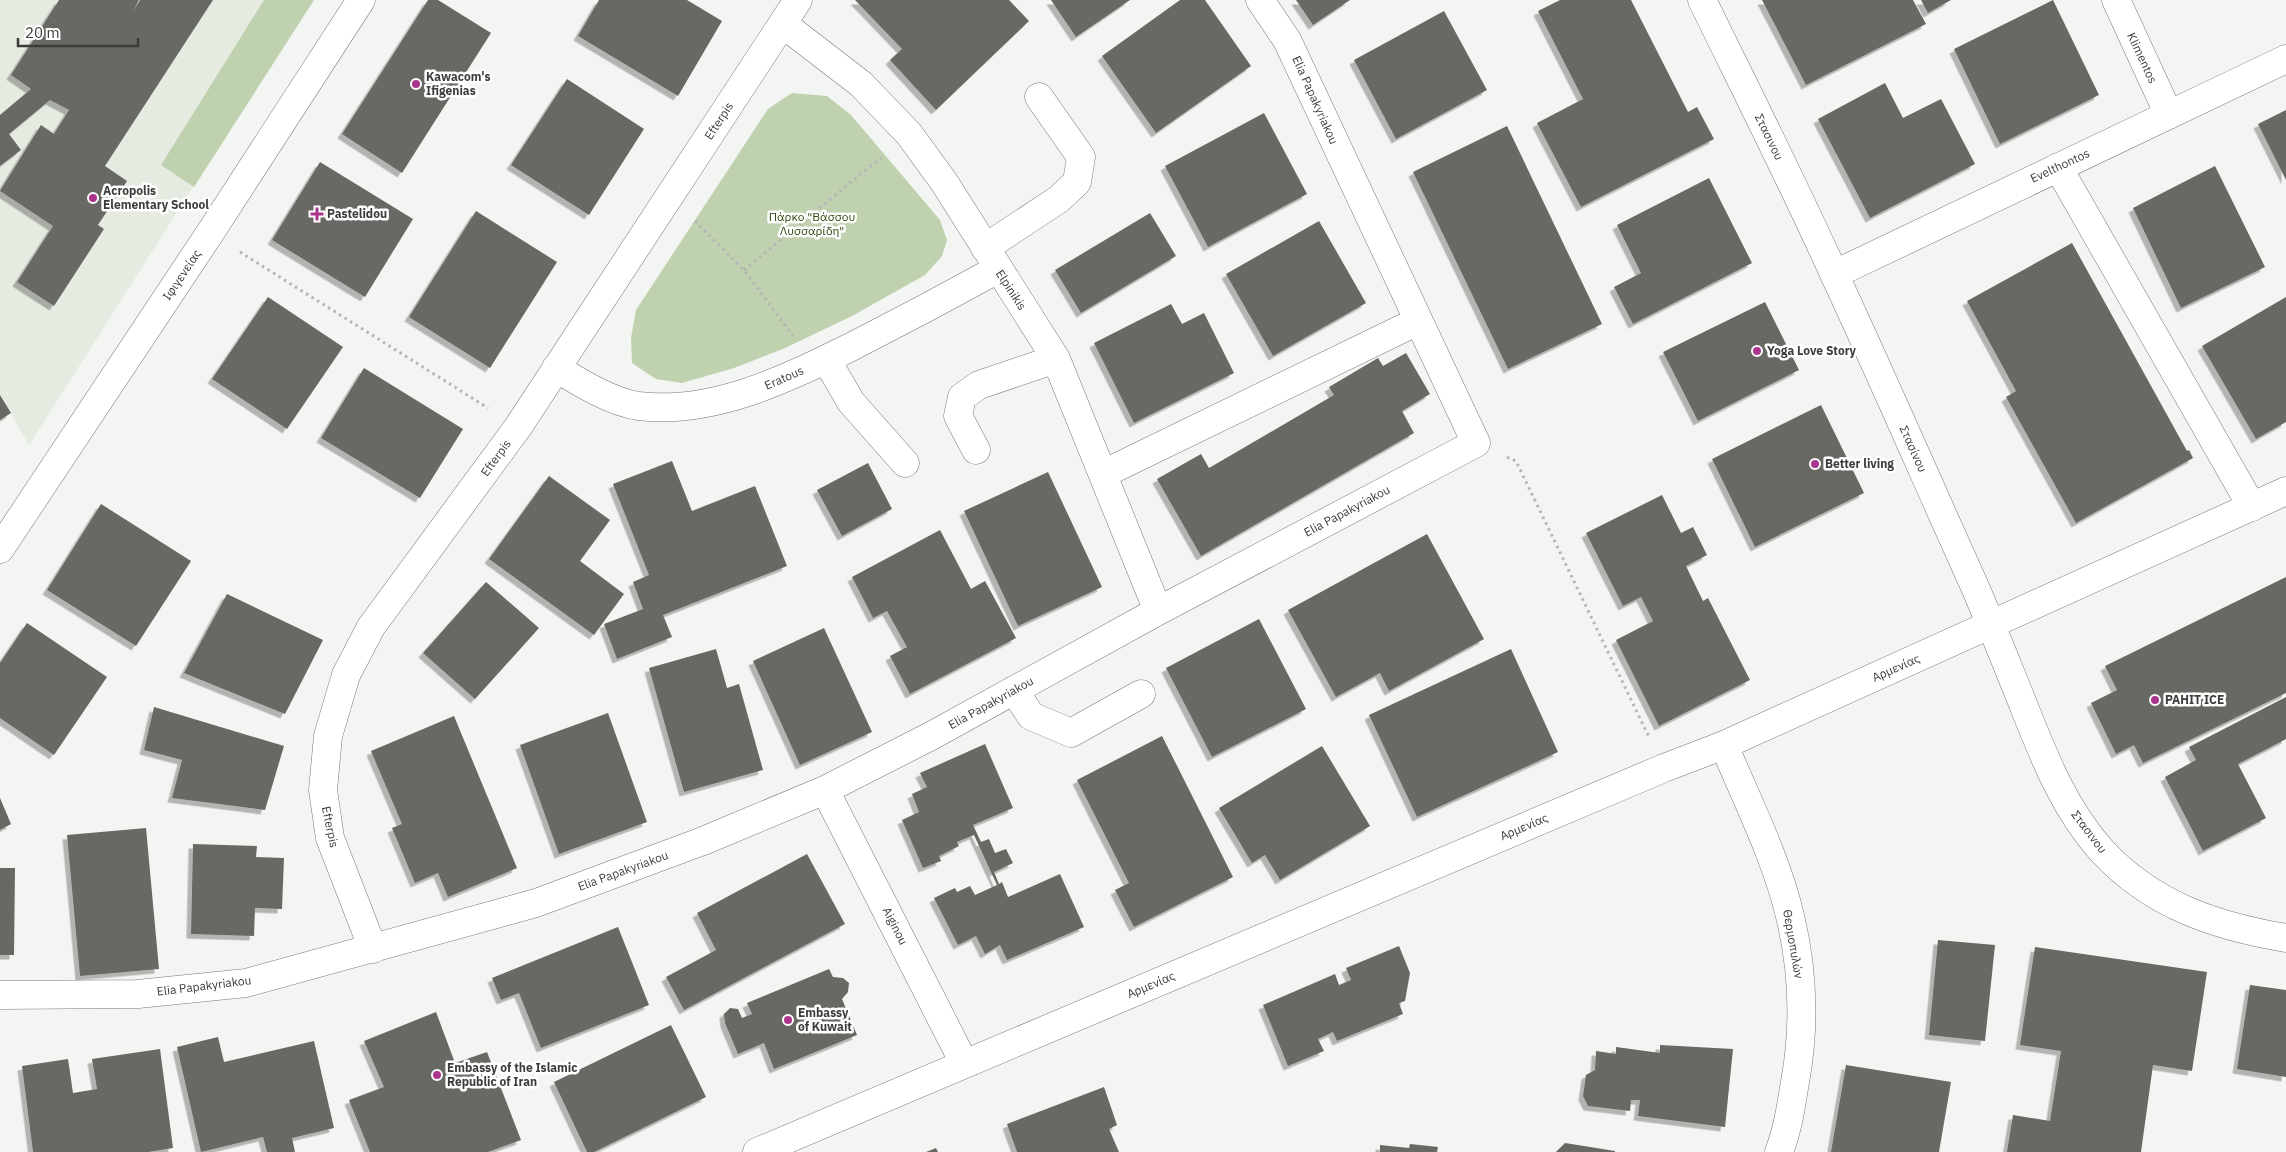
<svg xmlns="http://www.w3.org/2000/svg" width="2286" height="1152" font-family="'IBM Plex Sans',sans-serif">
<defs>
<filter id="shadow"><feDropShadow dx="-4.5" dy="4.5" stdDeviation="0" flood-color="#0004"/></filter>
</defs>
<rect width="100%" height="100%" fill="#f3f5f2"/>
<path fill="#e6ebe1" d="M0,0H312L29,445L0,395Z"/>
<path fill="#bfd1af" d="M264,0H314L194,187L161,165Z
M792,93L827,96L851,115L940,220L947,240L942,256L925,275L852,316L785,348L734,368L682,383L656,379L632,363L631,338L636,310L768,109Z"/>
<path fill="#676865" filter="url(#shadow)" d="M59,0H139L132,13L140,0H213L105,166L127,181L98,225L104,229L54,306L17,282L53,226L0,191L41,125L54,134L69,110L50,100L9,134L21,150L0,166V115L31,89L11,75Z
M428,0H438L491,33L402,173L342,134Z
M599,0H687L722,21L678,96L578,36Z
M855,0H1009L1029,21L936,110L890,60L902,49Z
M1051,0H1130L1076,37Z
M1180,0H1205L1251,66L1156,133L1102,56Z
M1296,0H1350L1313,25Z
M1560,0H1631L1688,112L1697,107L1714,139L1581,207L1537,123L1583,99L1538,11Z
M1762,0H1913L1926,24L1806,85Z
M1921,0H1951L1928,13Z
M2053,0L2099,95L2000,144L1954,49Z
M1444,11L1487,90L1396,139L1354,60Z
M567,79L644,129L589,215L511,165Z
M1885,83L1903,118L1941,99L1975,164L1870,218L1818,119Z
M2286,110V180L2258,124Z
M1264,113L1307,194L1208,247L1165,166Z
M1507,126L1602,324L1508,369L1413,172Z
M320,162L413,219L365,297L272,240Z
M2215,166L2265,267L2181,308L2133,208Z
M1709,178L1752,263L1633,324L1614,287L1641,273L1617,225Z
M476,211L557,262L490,368L409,317Z
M1150,213L1176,256L1081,313L1055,270Z
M1319,221L1366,303L1273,356L1226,274Z
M2072,243L2187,451L2189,450L2193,458L2076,523L2006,397L2016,391L1967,301Z
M268,297L343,347L287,429L212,379Z
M2286,297V422L2256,439L2202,346Z
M1765,302L1799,370L1698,421L1663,352Z
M1171,304L1182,324L1204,313L1234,373L1134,423L1094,343Z
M1406,353L1430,394L1402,411L1414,433L1201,556L1157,479L1201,454L1209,468L1334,395L1329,387L1378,358L1383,366Z
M364,368L463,429L420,498L321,438Z
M0,395L11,413L0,420Z
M1821,405L1864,493L1755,547L1712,459Z
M672,461L692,511L755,486L787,566L663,615L672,637L617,659L604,624L643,609L633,582L649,575L613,484Z
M868,463L892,509L842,536L817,490Z
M1048,472L1102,587L1018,626L964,511Z
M549,476L610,520L580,561L624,594L594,635L489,559Z
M1662,495L1681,533L1693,527L1707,555L1686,566L1703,601L1708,598L1750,680L1659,726L1616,640L1653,621L1641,597L1623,606L1586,533Z
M101,504L191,561L136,646L47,590Z
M940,530L971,589L985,581L1016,638L910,694L890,656L907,647L887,611L873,618L852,577Z
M1427,534L1484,639L1389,691L1380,673L1336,697L1288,610Z
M2286,577V693L2143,763L2134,745L2116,754L2091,703L2117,690L2105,666Z
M486,582L539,628L475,699L423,653Z
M227,594L323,640L285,714L184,673Z
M1259,619L1306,709L1212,757L1166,668Z
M27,623L107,677L54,755L0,718V663Z
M824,628L872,732L800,765L753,661Z
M716,649L727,688L739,684L763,770L684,792L649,668Z
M1511,649L1558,752L1417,817L1369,715Z
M2286,697V739L2238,764L2266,818L2203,851L2165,777L2196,760L2189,747Z
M154,707L284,746L265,810L172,798L182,760L144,750Z
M608,713L647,822L559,854L520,745Z
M454,716L517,868L448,897L438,873L415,883L392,828L402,824L371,751Z
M1162,736L1233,877L1134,927L1115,890L1129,883L1077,780Z
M985,744L1013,808L973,825L981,842L989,839L995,853L1006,849L1013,863L994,872L999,884L1002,882L1008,897L1060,874L1084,927L1007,960L1000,945L985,954L976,936L958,945L934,898L955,888L957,892L970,886L975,895L997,885L974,835L957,842L959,846L939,856L941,861L923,868L902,820L919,812L912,794L927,787L920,773Z
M1322,746L1370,826L1280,880L1265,855L1252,863L1219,808Z
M0,798L11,824L0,830Z
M146,828L159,969L80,976L67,835Z
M193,844L257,846L256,857L284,858L282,909L255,908L254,936L191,934Z
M807,854L845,924L684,1010L666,977L716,950L697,913Z
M0,868H15L14,955H0Z
M618,927L649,1005L541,1048L519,993L501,1000L492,978Z
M1938,940L1995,945L1985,1041L1929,1035Z
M1399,946L1410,973L1405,1001L1399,1003L1403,1014L1337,1041L1333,1032L1318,1039L1324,1051L1288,1066L1263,1005L1335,974L1339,985L1351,980L1346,968Z
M2035,947L2207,972L2192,1071L2153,1065L2141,1152H2007L2013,1115L2050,1121L2061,1051L2020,1045Z
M829,969L833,977L843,978L849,983L848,992L842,999L857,1035L774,1069L764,1043L738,1054L725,1023L724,1014L730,1008L738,1009L742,1018L752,1014L747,1003Z
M2250,985L2286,990V1077L2237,1069Z
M436,1012L455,1063L487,1052L521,1140L488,1152H370L349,1100L384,1087L364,1041Z
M671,1025L706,1097L594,1152H587L554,1082Z
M218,1037L224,1062L314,1041L334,1128L292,1138L295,1152H267L263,1137L201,1152L177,1047Z
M1660,1045L1733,1049L1725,1127L1638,1116L1640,1100H1631L1630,1111L1588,1106L1583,1096L1586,1075L1595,1070L1596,1051L1616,1054V1047L1660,1053Z
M160,1049L173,1148L148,1152H33L22,1066L68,1059L73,1093L97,1089L92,1059Z
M1846,1065L1951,1082L1939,1152H1831Z
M1104,1087L1117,1125L1109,1129L1119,1152H1017L1007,1124Z
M1565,1143L1615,1151V1152H1556Z
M1410,1144L1438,1147L1437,1152H1380V1145L1409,1148Z
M936,1148L938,1152H926Z"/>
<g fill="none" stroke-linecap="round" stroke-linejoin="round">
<g stroke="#777976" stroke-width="29">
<path id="minor" d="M1702,0C1747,92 1793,183 1835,276C1883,379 1928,483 1975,587C1991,624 2006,662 2021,699C2042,752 2063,808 2102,851C2152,905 2215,926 2286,938
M2116,0L2169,115
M783,24L861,84L909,134L944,182L1056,359L1158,611
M2058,167L2252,507
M985,248L1059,199L1077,182L1081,157L1039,97
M1835,274L2286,59
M826,359L851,402L905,463
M556,368C579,382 611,402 638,406C713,415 786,379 851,347C900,322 949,296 998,269
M976,450L958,416L962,397L979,385L1056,359
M1103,474L1418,321
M0,549L210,233L361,0
M1014,690L1031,716L1071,733L1141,694
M1724,745C1747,801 1776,857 1790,916C1803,970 1805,1027 1795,1082C1791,1106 1788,1129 1779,1152
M825,790L964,1063
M373,949L330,838L323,790L328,736L346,675L371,627L518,427L798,0
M0,995L138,994L246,983L536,903L703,841L825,790L931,736L1158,611L1476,443L1287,40L1260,0"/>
</g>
<g stroke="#777976" stroke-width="29">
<path id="major" d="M757,1152L1664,768L1724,745L2286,491"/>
</g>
<path stroke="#b4b6b3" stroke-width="3" stroke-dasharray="2.5 4" stroke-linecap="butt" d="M695,221L744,270L793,336
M240,252L488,408
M744,270L883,156
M1507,457L1516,461L1649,737"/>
<use href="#minor" stroke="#fff" stroke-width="28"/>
<use href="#major" stroke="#fff" stroke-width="28"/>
</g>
<g fill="#ab348c" stroke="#fff" stroke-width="2">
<circle cx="416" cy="84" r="5"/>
<circle cx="93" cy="198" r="5"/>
<path d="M314.5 206.5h5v5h5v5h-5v5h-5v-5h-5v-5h5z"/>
<circle cx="1757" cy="351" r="5"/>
<circle cx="1815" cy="464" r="5"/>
<circle cx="2155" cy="700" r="5"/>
<circle cx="788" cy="1020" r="5"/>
<circle cx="437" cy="1075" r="5"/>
</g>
<g text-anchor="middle" stroke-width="5" stroke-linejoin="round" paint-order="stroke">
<g font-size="12" fill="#3c3d3b" stroke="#fff">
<text transform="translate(2142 58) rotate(65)" y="4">Klimentos</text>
<text transform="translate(1315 100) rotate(66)" y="4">Elia Papakyriakou</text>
<text transform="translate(719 121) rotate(-57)" y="4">Efterpis</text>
<text transform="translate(1769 137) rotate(64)" y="4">Στασινου</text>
<text transform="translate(2060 166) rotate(-25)" y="4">Evelthontos</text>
<text transform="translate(182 275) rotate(-56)" y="4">Ιφιγενείας</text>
<text transform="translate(1011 290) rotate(57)" y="4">Elpinikis</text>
<text transform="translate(784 378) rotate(-24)" y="4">Eratous</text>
<text transform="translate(1913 449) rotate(66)" y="4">Στασίνου</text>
<text transform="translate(496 458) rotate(-54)" y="4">Efterpis</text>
<text transform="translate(1347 511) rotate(-28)" y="4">Elia Papakyriakou</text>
<text transform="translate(1896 668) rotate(-24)" y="4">Αρμενίας</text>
<text transform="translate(991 703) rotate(-29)" y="4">Elia Papakyriakou</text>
<text transform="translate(330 827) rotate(78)" y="4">Efterpis</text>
<text transform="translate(1524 827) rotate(-23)" y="4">Αρμενίας</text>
<text transform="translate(2089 832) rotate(53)" y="4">Στασινου</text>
<text transform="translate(623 871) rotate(-20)" y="4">Elia Papakyriakou</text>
<text transform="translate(895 926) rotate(63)" y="4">Aiginou</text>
<text transform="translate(1793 944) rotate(80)" y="4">Θερμοπυλών</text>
<text transform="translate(1151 985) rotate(-23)" y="4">Αρμενίας</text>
<text transform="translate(204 986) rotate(-7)" y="4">Elia Papakyriakou</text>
</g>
<g font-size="12" font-weight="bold" fill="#3c3d3b" stroke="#fff" text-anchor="start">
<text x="426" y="81">Kawacom's<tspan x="426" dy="14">Ifigenias</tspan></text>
<text x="103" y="195">Acropolis<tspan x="103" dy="14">Elementary School</tspan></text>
<text x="327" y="218">Pastelidou</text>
<text x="1767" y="355">Yoga Love Story</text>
<text x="1825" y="468">Better living</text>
<text x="2165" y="704">PAHIT ICE</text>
<text x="798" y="1017">Embassy<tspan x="798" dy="14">of Kuwait</tspan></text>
<text x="447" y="1072">Embassy of the Islamic<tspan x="447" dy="14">Republic of Iran</tspan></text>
</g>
<g font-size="12" fill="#324b11" stroke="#fff">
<text x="812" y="221">Πάρκο "Βάσσου<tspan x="812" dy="14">Λυσσαρίδη"</tspan></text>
</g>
</g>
<path d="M18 38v8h120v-8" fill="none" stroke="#3c3d3b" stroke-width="2.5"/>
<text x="25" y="38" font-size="15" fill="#3c3d3b" stroke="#ffffff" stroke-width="4" paint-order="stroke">20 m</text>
</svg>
